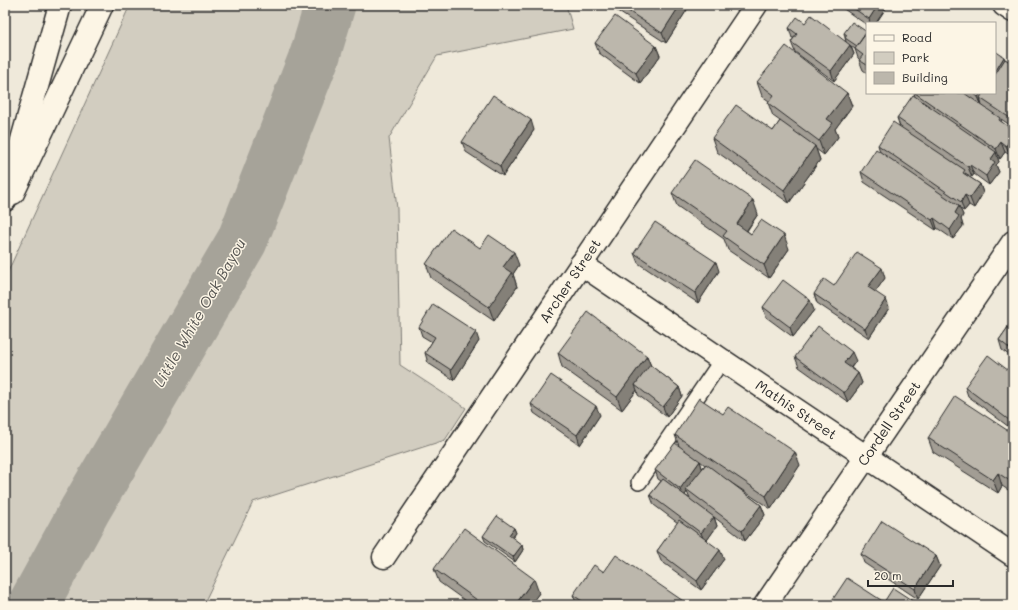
<svg xmlns="http://www.w3.org/2000/svg" width="1018" height="610" font-family="Mali,sans-serif">
<rect width="100%" height="100%" fill="#efe9da"/>
<filter id="ink" filterUnits="userSpaceOnUse"><feTurbulence type="fractalNoise" baseFrequency=".025" numOctaves="2"/><feDisplacementMap in="SourceGraphic" scale="8" xChannelSelector="R" yChannelSelector="G"/><feConvolveMatrix kernelMatrix="1 2 1 2 8 2 1 2 1" color-interpolation-filters="sRGB"/></filter>
<g filter="url(#ink)">
<path fill="#d2cdc0" stroke="#7e7c76" d="M130,5H566L573,29L437,56L389,138L397,209L400,365L466,408L445,440L253,502L203,605H5V278Z"/>
<g fill="none" stroke-linecap="round" stroke-linejoin="round">
<path stroke="#a6a399" stroke-width="51" d="M33,605L85,510L242,241L315,55L330,5"/>
<g stroke="#2b2b2b" stroke-width="18">
<path id="lane" d="M639,482L722,360"/>
</g>
<g stroke="#2b2b2b" stroke-width="25">
<g id="street">
<path d="M1004,5L1013,11"/>
<path id="s1" d="M581,264L722,360L1013,555"/>
<path id="s2" d="M384,557L756,5"/>
<path id="s3" d="M765,605L1013,242"/>
</g>
</g>
<g stroke="#2b2b2b" stroke-width="25">
<path id="secondary" d="M13,193L102,5"/>
</g>
<g stroke="#2b2b2b" stroke-width="25">
<path id="highway" d="M5,200L60,5"/>
</g>
<use href="#lane" stroke="#fcf5e5" stroke-width="15"/>
<use href="#street" stroke="#fcf5e5" stroke-width="22"/>
<use href="#secondary" stroke="#fcf5e5" stroke-width="22"/>
<use href="#highway" stroke="#fcf5e5" stroke-width="22"/>
</g>
<path fill="#a29d94" stroke="#2b2b2b" fill-rule="evenodd" d="M608,5H690L666,43Z
M838,5H888L876,23H867V25Z
M805,23L846,42L844,33L867,32V31V73L863,70L859,60H860L858,58L855,49L851,46L854,54L834,81L795,52L791,42L794,38H792L789,28Z
M595,43L656,46L660,56L640,83L599,53Z
M1005,59L1013,64V127L1001,119L1010,155L1005,152L1000,159L997,157L999,162L996,165L999,172L989,185L974,174L972,177L965,173L966,175L980,184L983,193L974,208L969,205L964,211L960,209L963,215L961,219L963,226L953,239L937,228L936,230L864,182L861,172L880,152L878,145L900,127L897,118L915,97L914,93H995Z
M757,82L847,93L852,106L835,129L838,137L824,155L816,149L820,160L789,203L717,152L712,138L773,131L780,121L773,116L768,103L769,101L762,96Z
M534,130L503,176L466,152L462,142Z
M672,193L758,214L747,231L751,234L789,249L769,278L728,250L724,239L677,206Z
M480,248L519,265L513,274L517,287L494,321L431,278L426,264Z
M634,253L719,271L698,303L638,263Z
M885,278L875,292L889,308L869,338L817,303L814,294L834,286Z
M763,307L814,310L793,337L766,317Z
M1013,320V358L1002,350L999,340Z
M419,327L479,341L454,380L428,363L425,353L432,342L422,336Z
M558,353L647,356L651,366L679,387L682,396L667,417L638,395L637,390L622,410L562,367Z
M795,357L856,361L851,368L858,373L862,383L848,402L799,367Z
M1013,374V430L968,396L965,387Z
M531,404L600,415L580,445L534,413Z
M1013,434V493L1002,486L998,493L933,452L928,438Z
M675,435L800,465L771,509L727,480L761,505L765,515L745,541L714,517L717,526L707,540L724,559L701,590L661,561L657,551L678,523L654,505L650,495L661,481L658,479L655,470L679,446ZM700,461L705,465L702,468ZM687,492L690,499L685,495Z
M514,528L516,533L512,538L522,545L523,550L515,562L485,541L483,536Z
M861,554L936,556L940,566L918,599L864,563Z
M434,569L539,593L530,605H471L439,582Z
M604,572L689,605H577L573,595Z"/>
<path fill="#848078" stroke="#2b2b2b" d="M680,5H690L666,43L662,33Z
M878,5H888L876,23H870L869,19Z
M850,45L854,54L834,81L831,71Z
M656,46L660,56L640,83L636,73Z
M1004,57L1008,67L995,87V72Z
M847,93L852,106L835,129L838,137L824,155L819,141L827,119Z
M981,93H991L980,98L982,106L978,97Z
M531,120L534,130L503,176L500,166Z
M1013,135V150L1010,155L1006,146Z
M1001,142L1005,152L1000,159L996,149Z
M815,146L820,160L789,203L784,190Z
M996,152L999,162L996,165L999,172L989,185L986,176L991,159Z
M970,165L974,174L972,177L968,167Z
M980,184L983,193L974,208L970,198Z
M965,195L969,205L964,211L961,202Z
M753,200L758,214L742,237L737,224Z
M959,206L963,215L961,219L963,226L953,239L950,230L955,213Z
M934,218L937,228L936,230L932,220Z
M784,235L789,249L769,278L764,265Z
M514,252L519,265L513,274L517,287L494,321L489,307L503,267Z
M716,262L719,271L698,303L695,293Z
M882,268L885,278L872,297L868,287Z
M886,299L889,308L869,338L865,329Z
M810,300L814,310L793,337L790,327Z
M476,332L479,341L454,380L451,370Z
M852,352L856,361L847,372L844,363Z
M647,356L652,369L635,385L637,390L622,410L617,397Z
M858,373L862,383L848,402L844,393Z
M679,387L682,396L667,417L663,407Z
M596,406L600,415L580,445L577,435Z
M795,452L800,465L771,509L766,496Z
M700,461L703,471L686,489L687,492L683,498L680,489Z
M998,473L1002,486L998,493L993,480Z
M761,505L765,515L745,541L742,531Z
M714,517L717,526L705,543L701,533Z
M514,528L516,533L510,540L509,535Z
M522,545L523,550L515,562L513,557Z
M720,550L724,559L701,590L697,581Z
M936,556L940,566L918,599L915,589Z
M534,579L539,593L530,605H515Z"/>
<path fill="#bcb7ac" stroke="#2b2b2b" d="M619,5H680L662,33Z
M849,5H878L869,19Z
M811,15L850,45L831,71L791,42L797,34L789,28L797,17L805,23Z
M615,16L656,46L636,73L595,43Z
M852,22L867,32L857,46L845,38L847,35L844,33Z
M867,31V65L859,60L863,55L855,49Z
M786,46L847,93L827,119L833,123L819,141L768,103L774,95L757,82Z
M995,51L1004,57L995,72Z
M1005,59L1013,64V120L980,98L983,93H995V75Z
M915,93H964L1000,118L999,120L1013,130V135L1006,146L1001,142L996,149Z
M973,93H981L978,97Z
M493,95L531,120L500,166L462,142Z
M913,95L996,152L991,159L995,162L986,176L970,165L968,167L897,118Z
M736,105L773,131L780,121L815,146L784,190L712,138Z
M893,122L965,170L963,173L980,184L970,198L965,195L961,202L878,145Z
M876,149L959,206L955,213L959,216L950,230L934,218L932,220L861,172Z
M695,160L753,200L737,224L751,234L761,220L784,235L764,265L723,236L727,231L672,193Z
M655,222L716,262L695,293L634,253Z
M451,228L480,248L489,235L514,252L503,267L512,273L489,307L426,264Z
M857,252L882,268L868,287L886,299L865,329L814,294L824,279L834,286Z
M783,280L810,300L790,327L763,307Z
M433,304L476,332L451,370L425,353L435,337L419,327Z
M588,312L647,356L617,397L558,353Z
M1013,320V351L999,340Z
M818,326L852,352L844,363L858,373L844,393L795,357Z
M988,355L1013,374V423L965,387Z
M650,365L679,387L663,407L635,385Z
M551,375L596,406L577,435L531,404Z
M955,396L1013,434V483L998,473L993,480L928,438Z
M699,398L723,414L728,407L795,452L766,496L675,435Z
M675,443L700,461L680,489L655,470Z
M706,464L761,505L742,531L686,489Z
M663,479L714,517L701,533L650,495Z
M497,516L514,528L509,535L522,545L513,557L483,536Z
M679,520L720,550L697,581L657,551Z
M882,521L936,556L915,589L861,554Z
M464,528L534,579L515,605H484L434,569Z
M616,555L689,605H588L573,595L594,565L604,572Z
M847,578L884,602L893,588L919,605H829Z
M979,603L982,605H978Z"/>
</g>
<g text-anchor="middle" stroke-width="3" stroke-linejoin="round" paint-order="stroke">
<g font-size="14" fill="#2b2b2b" stroke="#fcf5e5">
<text dy="5" stroke="none"><textPath href="#s2" startOffset="333">Archer Street</textPath></text>
<text dy="5" stroke="none"><textPath href="#s1" startOffset="260">Mathis Street</textPath></text>
<text dy="5" stroke="none"><textPath href="#s3" startOffset="220">Cordell Street</textPath></text>
</g>
<g font-size="15" font-style="italic" fill="#565552" stroke="#fcf5e5">
<text transform="translate(200 313) rotate(-60)" y="5">Little White Oak Bayou</text>
</g>
</g>
<rect width="1018" height="610" fill="none" stroke="#fcf5e5" stroke-width="20"/>
<rect x="10" y="10" width="998" height="590" fill="none" stroke="#2b2b2b" stroke-width="1.5" filter="url(#ink)"/>
<rect x="866" y="22" width="130" height="72" fill="#fcf5e5" stroke="#a8a49b"/>
<rect x="874" y="35" width="20" height="6" fill="#fcf5e5" stroke="#a8a49b"/>
<text x="902" y="42" font-size="12" fill="#2b2b2b">Road</text>
<rect x="874" y="52" width="20" height="12" fill="#d2cdc0" stroke="#a8a49b"/>
<text x="902" y="62" font-size="12" fill="#2b2b2b">Park</text>
<rect x="874" y="72" width="20" height="12" fill="#bcb7ac" stroke="#a8a49b"/>
<text x="902" y="82" font-size="12" fill="#2b2b2b">Building</text>
<path d="M868 580v6h85v-6" fill="none" stroke="#2b2b2b" stroke-width="2"/>
<text x="874" y="580" font-size="12" fill="#2b2b2b" stroke="#fcf5e5" stroke-width="3" paint-order="stroke">20 m</text>
</svg>
